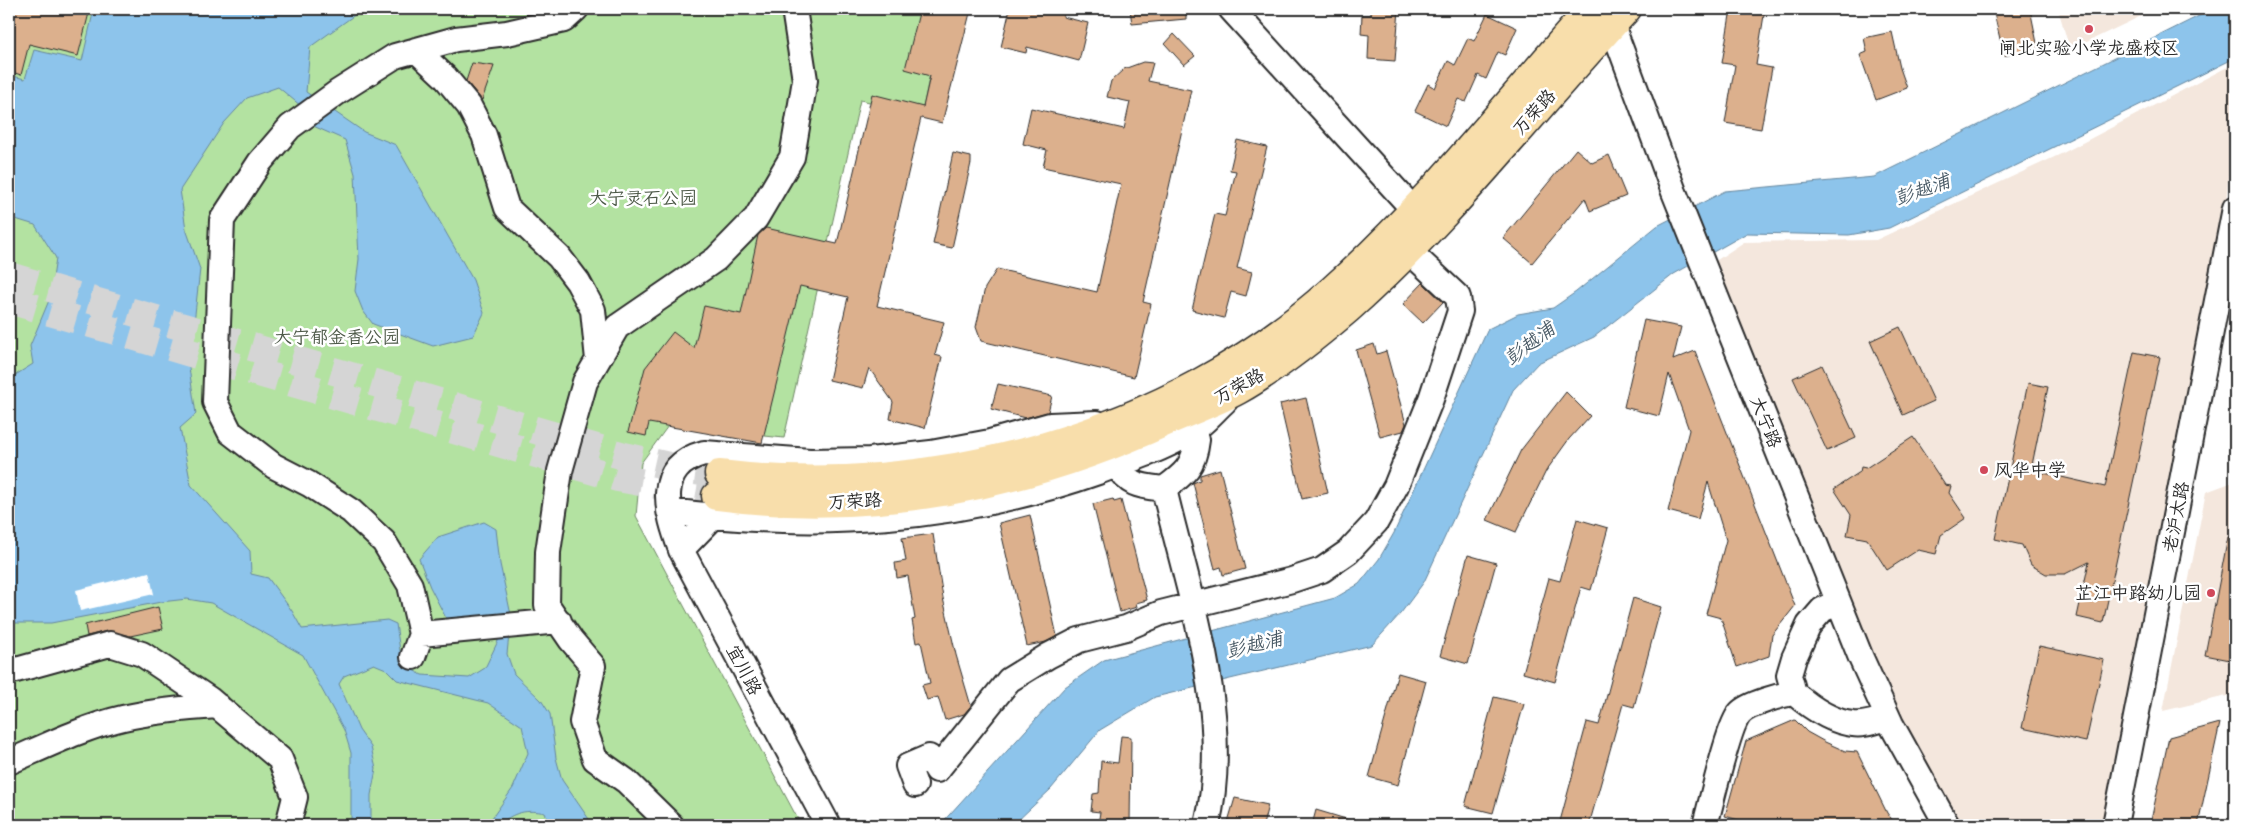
<svg xmlns="http://www.w3.org/2000/svg" width="2244" height="834" font-family="'Indie Flower','LXGW WenKai TC',sans-serif">
<rect width="100%" height="100%" fill="#fff"/>
<filter id="ink" filterUnits="userSpaceOnUse"><feTurbulence type="fractalNoise" baseFrequency=".02" numOctaves="2"/><feDisplacementMap in="SourceGraphic" scale="10" xChannelSelector="R" yChannelSelector="G"/><feConvolveMatrix kernelMatrix="1 2 1 2 8 2 1 2 1" color-interpolation-filters="sRGB"/></filter>
<g filter="url(#ink)">
<path fill="#f4e7dd" d="M2058,9H2156L2070,50Z
M2235,63V113L2226,203L2104,825H1957L1877,677L1711,264L1744,242L1876,240L2061,154Z
M2233,482H2235V694L2163,711L2206,492Z"/>
<path fill="#b3e2a1" stroke="#6f8666" d="M9,9H943L922,113L860,100L784,438L668,426L641,463L636,516L801,825H9Z"/>
<path fill="#8dc4eb" stroke="#66879e" d="M94,9H363L310,47L306,92L364,132L396,145L473,280L484,313L473,336L433,346L373,324L363,311L355,291L359,259L355,174L345,140L311,125L301,106L278,87L247,98L224,123L180,190L186,229L200,269L189,368L196,414L180,428L191,485L250,551L251,574L268,578L292,611L302,629L387,620L396,624L402,664L422,675L469,678L485,668L498,641L493,617L447,620L430,587L419,559L438,537L484,522L496,529L500,564L511,615L507,654L514,674L541,700L550,714L556,758L562,780L593,825H551L545,813C527,809 513,812 499,825H487L513,788L528,753L522,726L488,703L397,680L386,669L374,664L344,676L339,684L359,730L371,747L376,769L371,795V825H351V753L344,730L303,655L211,603L187,599L161,602L51,623H9V379L33,364L30,346L50,298L56,258L35,225L9,217V75L25,79L34,50L82,61Z
M2213,9H2235V58L1889,228L1849,235L1747,233L1674,274L1594,337L1538,363L1513,390L1424,582L1401,613L1372,645L1155,697L1100,730L1051,789L1013,825H940L1065,687L1104,660L1335,598L1359,584L1379,559L1394,533L1488,329L1518,314L1553,308L1576,292L1657,226L1725,191L1874,177Z"/>
<path fill="#fff" d="M149,572L154,594L80,611L76,590Z"/>
<path fill="#dcb08d" stroke="#2b2b2b" d="M9,9H90L78,56L29,44L21,75L9,71Z
M920,9H971L942,123L921,118L877,306L944,322L935,355L942,357L925,428L890,419L893,402L869,368L863,388L829,380L848,297L800,286L762,443L649,423L646,436L628,432L645,368L673,332L694,348L704,306L741,314L758,235L766,228L837,244L872,94L923,107L930,76L905,69Z
M1010,9H1065L1063,17L1088,23L1079,61L1027,47L1026,53L1001,47Z
M1130,9H1186V19L1132,24Z
M1371,9H1399L1395,61L1368,59L1369,35L1361,34L1362,15H1371Z
M1731,9H1765L1756,65L1772,68L1761,129L1725,123L1735,65L1722,63Z
M1993,9H2030L2038,48L2004,56Z
M1487,14L1517,28L1505,55L1498,52L1486,79L1478,75L1466,102L1458,99L1446,126L1415,111L1428,84L1435,88L1448,61L1455,65L1468,38L1474,41Z
M1892,32L1900,68L1907,88L1876,100L1860,55L1867,52L1864,38Z
M1174,34L1195,56L1184,65L1165,44Z
M1143,62L1153,63L1148,81L1191,90L1143,302L1151,304L1134,377L981,341L976,327L985,288L997,269L1097,292L1121,184L1043,167L1047,150L1023,144L1031,108L1124,129L1130,102L1107,97L1111,81L1124,69Z
M472,63L494,66L482,100L466,81Z
M1237,140L1267,147L1237,268L1252,272L1246,296L1231,292L1224,318L1192,310L1215,214L1225,216L1236,171L1230,170Z
M1576,149L1592,163L1609,155L1626,196L1590,211L1585,198L1532,263L1503,238Z
M953,153L971,157V163L952,248L933,244Z
M1423,283L1443,302L1423,323L1403,304Z
M1644,320L1681,327L1673,360L1695,351L1795,606L1772,635L1769,656L1737,667L1721,618L1706,614L1726,540L1708,482L1698,519L1668,511L1689,430L1669,374L1659,416L1624,407Z
M1900,327L1934,401L1903,415L1870,341Z
M1374,344L1377,354L1386,351L1406,424L1403,431L1380,437L1356,350Z
M2134,352L2160,357L2103,623L2077,617L2089,562L2065,574H2046L2031,565L2022,545L1995,539L2028,383L2048,387L2031,470L2105,487Z
M1822,365L1856,438L1827,451L1793,378Z
M998,384L1052,396L1048,412L1025,418L991,409Z
M1566,392L1590,416L1569,439L1546,471L1516,532L1487,520L1521,450Z
M1306,398L1328,493L1302,499L1280,404Z
M1913,437L1945,485L1951,486L1949,493L1966,518L1941,535L1936,554L1918,550L1887,570L1867,539L1847,535L1851,515L1834,489L1860,472L1861,467L1866,468Z
M1220,469L1245,569L1223,575L1221,567L1215,569L1193,483L1200,480V475Z
M1113,499L1114,502L1121,500L1147,600L1136,603L1137,607L1120,612L1093,504Z
M1030,515L1057,636L1046,642L1027,646L999,523Z
M1577,519L1608,528L1591,590L1581,587L1555,682L1523,673L1549,578L1560,581Z
M933,534L943,598L956,655L971,706L964,714L945,720L938,697L927,700L922,685L930,683L921,642L916,643L912,620L915,619L908,576L897,578L895,563L906,561L902,538Z
M2228,537H2235V661L2205,655Z
M1468,555L1496,563L1468,664L1440,656Z
M1633,598L1661,607L1634,707L1623,704L1589,825H1559L1587,722L1599,725Z
M158,607L163,629L130,636L107,631L87,636L85,625Z
M2039,646L2104,660L2086,742L2022,728Z
M1398,673L1426,681L1398,785L1369,777Z
M1494,697L1524,704L1493,813L1465,806Z
M1795,720L1807,732L1825,742L1845,751L1857,752L1887,813L1896,825H1755L1725,816L1746,741Z
M2220,723L2198,825H2150L2169,737Z
M1121,736L1131,737L1130,825H1098L1100,812L1091,811L1093,794L1099,793L1101,761L1118,763Z
M1235,798L1268,805L1263,825H1227Z
M1316,810L1356,822L1355,825H1312Z"/>
<g fill="none" stroke-linecap="round" stroke-linejoin="round">
<path stroke="#d5d5d5" stroke-width="28" stroke-dasharray="28 14" stroke-linecap="butt" d="M9,276L624,456L687,470L719,474
M9,300L618,478L716,496"/>
<g stroke="#2b2b2b" stroke-width="28">
<path id="minor" d="M1231,9L1413,209
M1606,9L1674,192L1861,658L1891,724L1947,825
M416,50L445,77L469,106L484,135L507,208L559,257L578,282L593,310L598,360
M1189,433L1197,440C1194,467 1184,474 1164,489C1189,595 1233,718 1207,825
M1117,465C1128,486 1141,486 1164,489
M669,511C816,530 957,522 1098,472C1128,461 1161,450 1188,434C1202,426 1214,411 1225,401
M681,550L714,516
M421,634L559,621
M413,657L421,634L410,585L384,542L351,511L309,484L274,466L230,432L215,402L222,220L260,162L290,127L338,92L395,56L456,39L507,33L564,20L576,9
M9,672L110,644L142,654L209,699L280,759L295,797L288,825
M1794,693L1789,675L1794,658L1809,625L1822,610L1838,602
M9,762C46,746 84,727 123,718C154,711 186,708 218,706
M915,785L908,766L929,757L937,770L1009,680L1048,656L1079,640L1126,628L1161,613L1292,580L1322,570L1348,552L1376,522L1396,486L1431,399L1460,311L1458,297L1409,251
M671,825L626,781L595,759L582,722L593,666L571,640L547,605L548,552L560,471L585,382L617,327L716,259L756,218L792,157L805,80L794,9
M828,825L681,550C667,512 653,467 704,453L810,461L870,460L931,453L990,442L1050,425L1097,423
M1705,825C1711,805 1728,726 1740,713C1748,704 1781,695 1794,693C1809,706 1832,722 1853,724C1864,726 1878,720 1888,718
M2115,825L2235,208"/>
</g>
<g stroke="#2b2b2b" stroke-width="31">
<path id="major" d="M719,474C932,500 1171,435 1332,290C1427,205 1506,104 1590,9
M716,496C872,517 1026,487 1168,421C1191,411 1216,402 1238,390C1277,368 1314,338 1348,309C1449,220 1535,108 1627,9"/>
</g>
<use href="#minor" stroke="#fff" stroke-width="24"/>
<use href="#major" stroke="#f8deab" stroke-width="28"/>
</g>
</g>
<g fill="#d1495b" stroke="#fff" stroke-width="2">
<circle cx="2089" cy="29" r="5"/>
<circle cx="1984" cy="470" r="5"/>
<circle cx="2211" cy="593" r="5"/>
</g>
<g text-anchor="middle" stroke-width="5" stroke-linejoin="round" paint-order="stroke">
<g font-size="18" fill="#2b2b2b" stroke="#fff">
<text x="2089" y="54">闸北实验小学龙盛校区</text>
<text x="1994" y="476" text-anchor="start">风华中学</text>
<text x="2201" y="599" text-anchor="end">芷江中路幼儿园</text>
</g>
<g font-size="18" fill="#2b2b2b" stroke="#fff">
<text transform="translate(1534 112) rotate(-48)" y="6">万荣路</text>
<text transform="translate(1239 386) rotate(-29)" y="6">万荣路</text>
<text transform="translate(1766 422) rotate(68)" y="6">大宁路</text>
<text transform="translate(855 501) rotate(-3)" y="6">万荣路</text>
<text transform="translate(2176 517) rotate(-79)" y="6">老沪太路</text>
<text transform="translate(744 670) rotate(62)" y="6">宜川路</text>
</g>
<g font-size="18" fill="#4d5948" stroke="#fff">
<text x="643" y="204">大宁灵石公园</text>
<text x="337" y="343">大宁郁金香公园</text>
</g>
<g font-size="19" font-style="italic" fill="#485965" stroke="#fff">
<text transform="translate(1922 189) rotate(-20)" y="7">彭越浦</text>
<text transform="translate(1529 343) rotate(-37)" y="7">彭越浦</text>
<text transform="translate(1254 644) rotate(-14)" y="7">彭越浦</text>
</g>
</g>
<rect width="2244" height="834" fill="none" stroke="#fff" stroke-width="30"/>
<rect x="15" y="15" width="2214" height="804" fill="none" stroke="#2b2b2b" stroke-width="2" filter="url(#ink)"/>
</svg>
